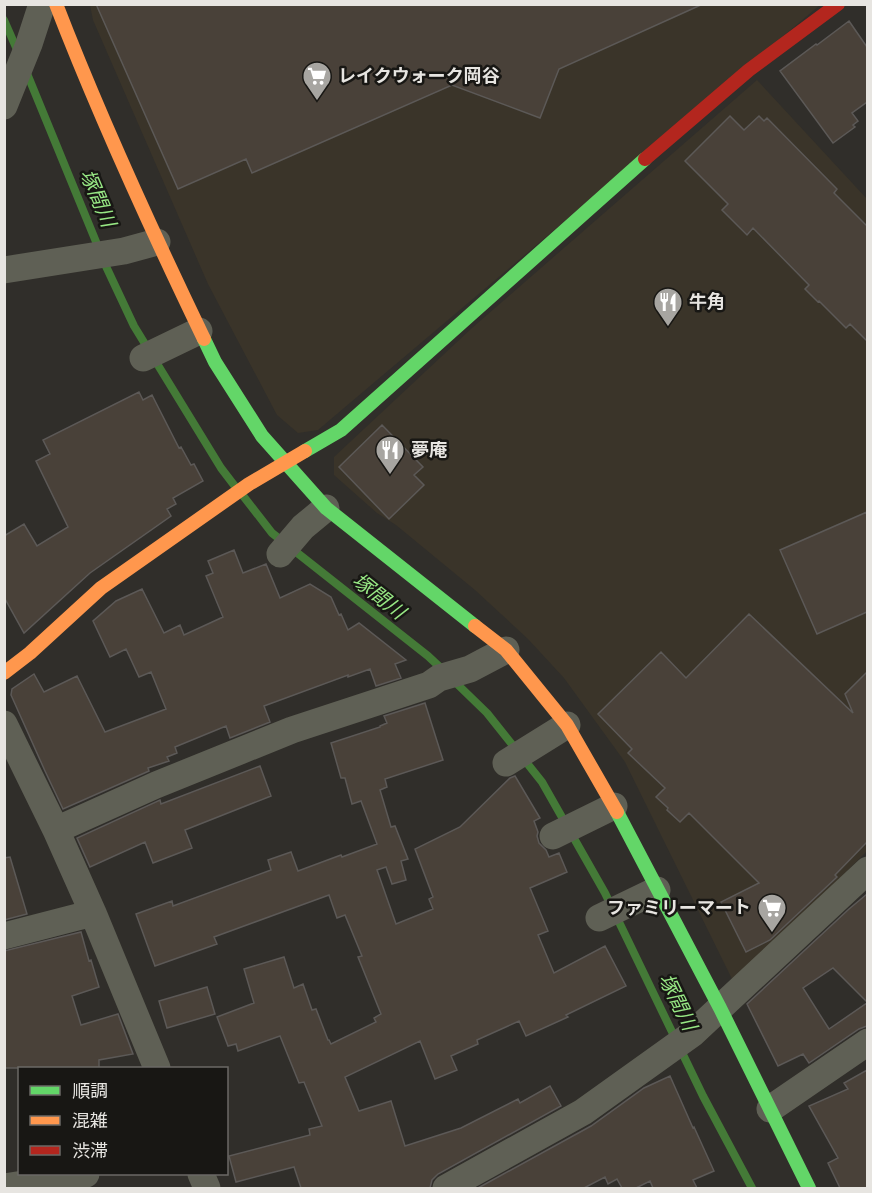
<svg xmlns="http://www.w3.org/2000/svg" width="872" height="1193" font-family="Poppins,'Noto Sans JP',sans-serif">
<rect width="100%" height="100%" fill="#302e2a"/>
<path fill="#3a3429" d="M90,5H820L318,430L298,433L277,415L208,284L93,20Z
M757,80L867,199V851L737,981H733L625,762L564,678L528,639L475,590L396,525L377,513L334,475V457L472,328Z"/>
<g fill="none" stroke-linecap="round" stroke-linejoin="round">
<path stroke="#447a37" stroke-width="8" d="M4,20L18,52
M26,71L99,249
M103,260L134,326L221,468L234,485
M244,497L272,533L428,656L444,671
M453,680L487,713L542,782L605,893L703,1096L752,1188"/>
</g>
<path fill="#494139" stroke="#5c5957" stroke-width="1.5" d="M96,4H703L559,69L540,118L452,85L252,173L246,159L178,189Z
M849,21L867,47V102L852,113L858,121L853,125L855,127L833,143L780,71L816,44L817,45Z
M730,116L744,130L759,116L764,121L767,118L837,189L834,193L867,226V341L850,324L846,328L819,301L818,302L805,289L809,285L753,228L747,235L722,210L728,204L685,161Z
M139,392L143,400L152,395L179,448L181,447L191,465L194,464L203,481L173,498L176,504L167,509L171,516L90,573L24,633L4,597V536L24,524L37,546L68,527L36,461L50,454L43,440Z
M382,425L423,467L414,475L424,485L389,519L339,467Z
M867,512V612L817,634L780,550Z
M234,550L243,573L266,564L280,598L310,584L331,597L339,615L341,614L348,630L359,623L406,660L395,664L401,678L376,686L370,669L348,677V675L264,706L270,722L230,738L226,726L175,747L177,753L167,757L169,761L148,768L149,771L63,809L45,771L11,695L12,689L34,674L44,692L77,676L105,732L166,709L151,672L139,677L126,649L110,657L93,621L116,601L142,589L164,633L180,625L184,635L223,617L206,576L213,573L208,561Z
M749,614L853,713L845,694L867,672V842L835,875L837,877L770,940L746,952L721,902L759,883L689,813L680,822L667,810L668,808L656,797L665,788L628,753L632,749L598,714L661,652L686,678Z
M425,703L443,760L385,779L387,787L380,790L391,827L395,826L408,859L401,861L406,880L392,884L386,867L377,870L396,924L433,909L429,899L433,897L415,849L460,827L510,778L515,776L540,818L534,821L538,832L537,836L539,843L546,850L549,857L559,853L567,872L530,888L548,931L538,935L554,973L605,946L626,986L566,1015L568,1017L526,1036L519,1021L477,1040L478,1044L451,1056L457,1070L435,1079L420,1041L345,1077L359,1111L391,1101L405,1146L461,1128L518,1099L520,1103L550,1086L561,1106L438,1174L432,1180L430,1188H301L294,1167L236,1182L229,1156L310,1135L309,1129L322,1126L304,1082L299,1083L280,1036L238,1051L236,1044L228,1046L217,1017L254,1003L244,969L284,957L294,988L303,984L312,1010L316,1009L328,1040H329L331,1044L376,1022L374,1018L381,1014L358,957L362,956L345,915L337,918L329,895L214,937L217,944L155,966L136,914L172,901L173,906L271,870L268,860L291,852L298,871L341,855L342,857L377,844L361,801L352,804L345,778H341L331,743L380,727V726L387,723L384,716Z
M260,766L271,796L185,830L192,848L153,863L145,842L90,867L77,838L160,800L161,804Z
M10,857L27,914L4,920V858Z
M867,894V1002L833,968L803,988L829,1029L867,1003V1026L859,1029L809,1063L803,1054L778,1066L747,1004L849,909Z
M81,932L89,961L91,960L99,987L72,996L81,1025L118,1014L133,1054L99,1060V1068H4V951Z
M207,987L215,1014L167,1028L159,1001Z
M867,1070V1188H840L828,1163L838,1158L809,1106L848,1089L844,1083Z
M670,1076L693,1128L694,1127L714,1171L693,1180L697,1188H653L650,1181L636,1188H622L617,1179L608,1184L605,1177L584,1188H478L591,1126L644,1088Z"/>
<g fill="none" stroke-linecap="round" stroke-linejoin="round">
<path stroke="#5f6055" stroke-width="27" d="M4,106L29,44L42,4
M4,270L124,251L157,242
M143,358L199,331
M280,554L303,527L326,508
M4,724L56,830L93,913L157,1068
M506,763L567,725
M56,830L156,785L292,730L429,685L439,678L470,669L506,650
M553,836L614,806
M599,918L657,890
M4,936L93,913
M770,1109L868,1042
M201,1174L207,1188
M4,1187L86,1174
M446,1188L583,1112L692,1034L868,870"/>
<path stroke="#63d668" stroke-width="14" d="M204,339L215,362L262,436L326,508L475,626
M305,451L341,430L645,159
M617,812L720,1008L809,1188"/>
<path stroke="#ff974d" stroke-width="14" d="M56,4C100,118 151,229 204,339
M475,626L506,650L567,725L617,812
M4,673L30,653L101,588L249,484L305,451"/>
<path stroke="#b3261e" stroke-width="14" d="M645,159L749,70L838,4"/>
</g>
<defs>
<g id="supermarket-pin" transform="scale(1.5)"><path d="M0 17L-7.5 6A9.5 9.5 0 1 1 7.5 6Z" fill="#a7a5a1" stroke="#181714"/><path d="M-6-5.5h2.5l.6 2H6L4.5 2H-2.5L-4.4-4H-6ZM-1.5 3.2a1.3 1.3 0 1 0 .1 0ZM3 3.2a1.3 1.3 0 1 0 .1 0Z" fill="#fff"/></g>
<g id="restaurant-pin" transform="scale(1.5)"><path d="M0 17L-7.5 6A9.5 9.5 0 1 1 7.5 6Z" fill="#a7a5a1" stroke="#181714"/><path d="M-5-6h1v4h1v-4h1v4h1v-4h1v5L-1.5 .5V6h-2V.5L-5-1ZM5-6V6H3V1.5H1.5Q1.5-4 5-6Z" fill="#fff"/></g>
</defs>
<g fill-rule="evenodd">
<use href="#supermarket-pin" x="317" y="76"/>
<use href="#restaurant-pin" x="668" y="302"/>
<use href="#restaurant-pin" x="390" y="450"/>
<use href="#supermarket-pin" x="772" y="908"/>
</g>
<g text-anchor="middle" stroke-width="5" stroke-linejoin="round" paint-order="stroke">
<g font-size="18" font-weight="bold" fill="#e7e5e1" stroke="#181714" text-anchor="start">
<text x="338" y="82">レイクウォーク岡谷</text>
<text x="689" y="308">牛角</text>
<text x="411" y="456">夢庵</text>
<text x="751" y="914" text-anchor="end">ファミリーマート</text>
</g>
<g font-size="20" font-style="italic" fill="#97e784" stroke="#181714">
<text transform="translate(98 198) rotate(67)" y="7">塚間川</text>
<text transform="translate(379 596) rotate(38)" y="7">塚間川</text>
<text transform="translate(678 1002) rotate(64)" y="7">塚間川</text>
</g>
</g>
<rect width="872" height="1193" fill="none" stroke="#e7e5e1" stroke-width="12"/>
<rect x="18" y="1067" width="210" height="108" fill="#181714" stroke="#6b6966" stroke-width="1.5"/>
<rect x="30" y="1086" width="30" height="9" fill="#63d668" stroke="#6b6966" stroke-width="1.5"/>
<text x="72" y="1097" font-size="18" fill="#e7e5e1">順調</text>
<rect x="30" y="1116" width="30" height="9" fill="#ff974d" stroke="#6b6966" stroke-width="1.5"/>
<text x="72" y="1127" font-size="18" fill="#e7e5e1">混雑</text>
<rect x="30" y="1146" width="30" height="9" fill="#b3261e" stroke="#6b6966" stroke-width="1.5"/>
<text x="72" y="1157" font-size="18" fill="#e7e5e1">渋滞</text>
</svg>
